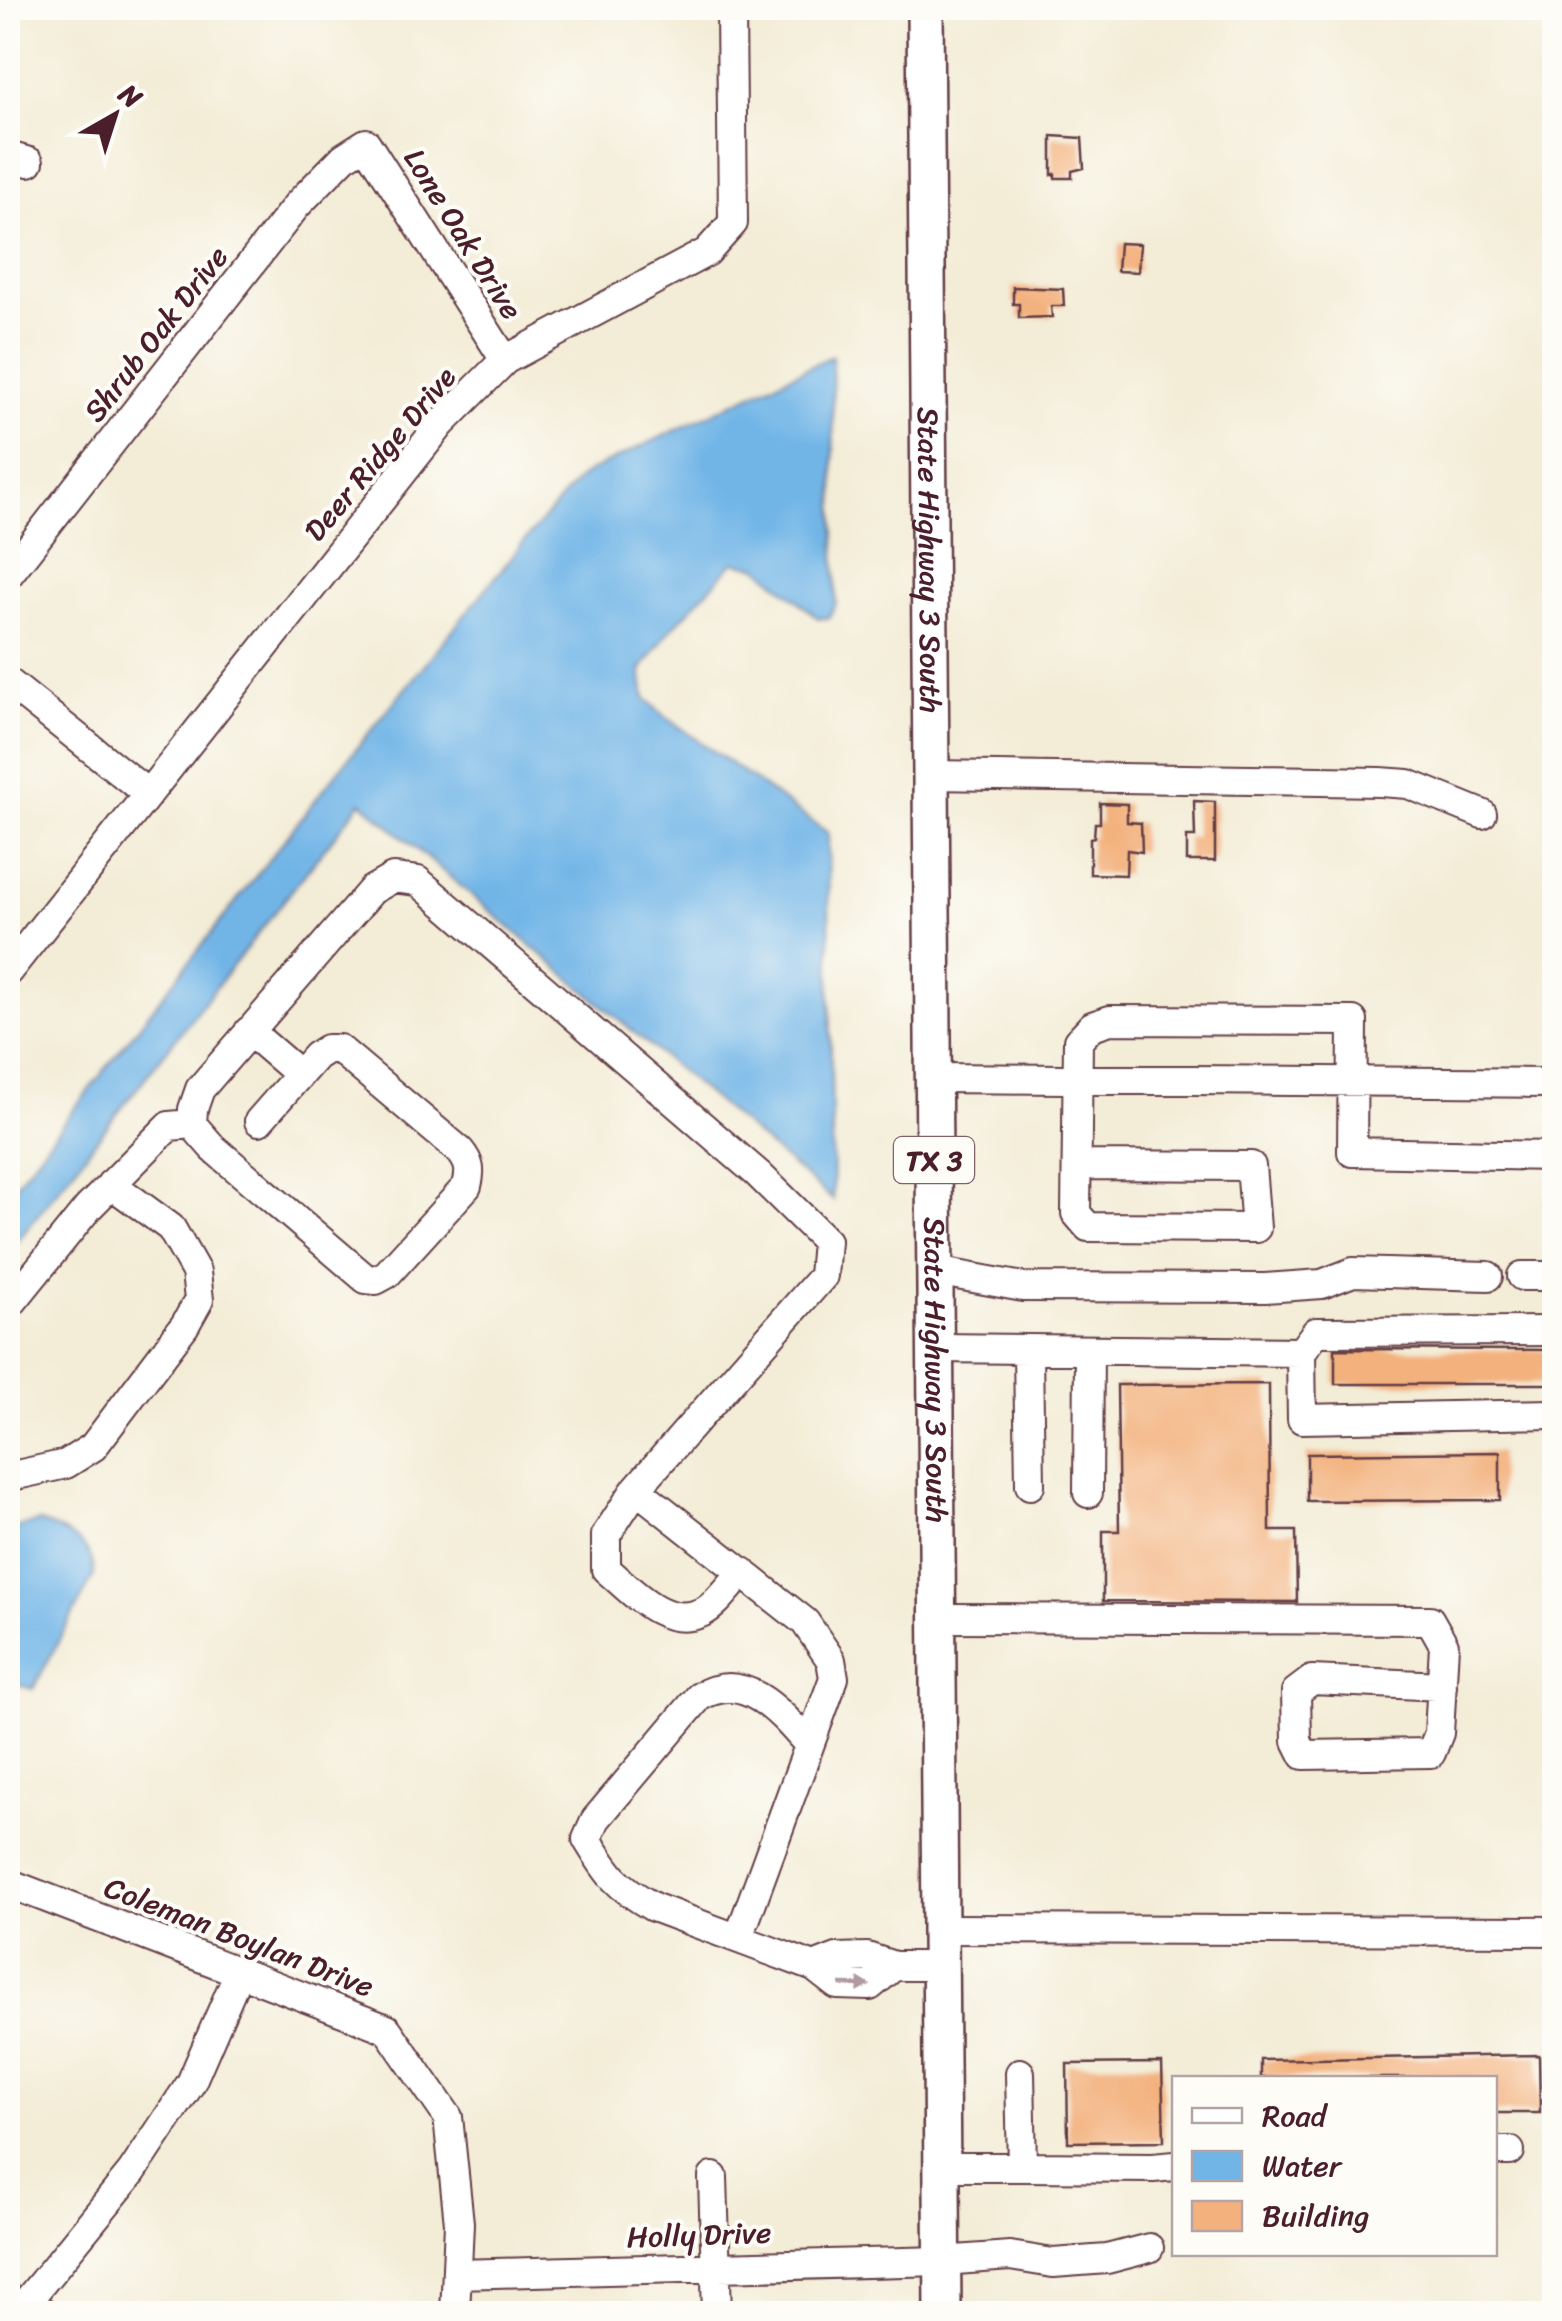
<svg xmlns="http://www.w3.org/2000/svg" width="1562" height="2321" font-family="Sriracha,sans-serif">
<rect width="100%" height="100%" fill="#fdfcf7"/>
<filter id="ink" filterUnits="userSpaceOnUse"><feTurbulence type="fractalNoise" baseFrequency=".01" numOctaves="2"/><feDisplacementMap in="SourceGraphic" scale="20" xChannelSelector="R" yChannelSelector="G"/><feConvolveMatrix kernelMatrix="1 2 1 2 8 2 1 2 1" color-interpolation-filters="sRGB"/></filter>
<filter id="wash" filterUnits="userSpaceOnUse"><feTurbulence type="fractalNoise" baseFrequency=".0048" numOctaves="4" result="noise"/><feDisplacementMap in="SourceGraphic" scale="40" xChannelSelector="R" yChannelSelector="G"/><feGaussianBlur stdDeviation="2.25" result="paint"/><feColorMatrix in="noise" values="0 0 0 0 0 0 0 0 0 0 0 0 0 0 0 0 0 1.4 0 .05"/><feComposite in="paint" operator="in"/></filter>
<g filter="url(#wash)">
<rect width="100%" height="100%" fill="#f3ecd6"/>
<path fill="#71b5e7" stroke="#5e6a89" stroke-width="2.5" d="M832,356L836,604L828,618H818L758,567L734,562L667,634L641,670L645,698L663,715L828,833L833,1200L361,802L8,1253V1194L331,780L528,537L578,480L592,470Z
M40,1522C66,1531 95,1545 94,1575L33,1689L8,1682V1529Z"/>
<g id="blocks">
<path fill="#f3b17d" d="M1052,136L1082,138L1084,168L1072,171V178H1055V174L1052,175Z
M1119,243L1140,244L1138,272L1117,271Z
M1013,287L1063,289L1064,306H1051L1052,317L1019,318V304H1013Z
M1194,801L1215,802V861H1187V837H1195Z
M1100,803L1127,804V822L1141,823L1142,852L1127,850L1126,875L1090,874V838L1094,837L1095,823H1100Z
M1335,1349L1554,1350V1384H1335Z
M1269,1384L1270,1531H1296L1297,1602L1103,1601V1531H1119L1117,1385Z
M1500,1452V1500L1307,1501V1454Z
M1539,2055L1540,2113H1494V2078H1261V2060Z
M1162,2063L1164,2141L1068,2142L1067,2064Z"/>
</g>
</g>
<g filter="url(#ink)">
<use href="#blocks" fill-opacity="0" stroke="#633e45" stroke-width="2.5"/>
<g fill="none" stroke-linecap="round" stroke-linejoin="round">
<g stroke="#633e45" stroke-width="32">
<path id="minor" d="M8,156L29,162
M8,575L297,205L344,157L366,143L505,360
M8,682L148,794
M931,775L1380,782L1408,784L1482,814
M8,971L441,424L505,360L707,252L733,223L731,8
M249,1031L299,1074
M933,1078L1554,1083
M259,1121L316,1056L327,1049H339L460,1151C470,1163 471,1171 467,1186L387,1274L376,1280L366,1279L213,1148L192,1124L193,1109L200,1089L372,890L393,878L418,881L758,1174L826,1241L823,1276L636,1489L805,1622L831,1660L834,1678L739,1937
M1077,1165L1251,1166L1256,1228L1088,1227L1076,1213L1078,1041L1092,1026L1110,1020L1353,1021L1352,1152L1554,1156
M935,1271L1023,1287L1265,1288L1322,1284L1353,1272L1488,1276
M1522,1276H1554
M8,1307L88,1208L169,1126L192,1124
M1554,1331L1316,1332L1301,1352L1302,1419L1554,1414
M936,1348L1301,1352
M1028,1351L1030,1485
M8,1477L66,1464L93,1447L185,1325L199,1300L196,1272L171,1228L111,1184
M636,1489L606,1535V1569C632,1591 665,1630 703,1612C717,1605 731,1584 743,1572
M1088,1493L1089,1351
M938,1618L1430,1620L1444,1645L1439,1733L1431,1753L1304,1755L1297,1741L1296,1692L1312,1680L1442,1686
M809,1745C781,1713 745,1669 699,1697L596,1819L587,1839C608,1874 616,1886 653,1907L814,1967L837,1985L870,1986L894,1966
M8,1883L387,2029L448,2117L459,2223L455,2314
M940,1929L1554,1931
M814,1967L837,1958L867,1957L894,1966H940
M1494,2151H1510
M941,2167H1022L1020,2073
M1022,2167L1153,2168L1174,2166
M713,2177L717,2314
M457,2274L942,2261L1010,2256L1053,2263L1107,2259L1149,2248
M45,2314L28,2300L132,2172L191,2083L239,1972"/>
</g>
<g stroke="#633e45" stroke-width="40">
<g id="major">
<path id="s1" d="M925,8L943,2314"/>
</g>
</g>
<use href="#minor" stroke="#fff" stroke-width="28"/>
<use href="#major" stroke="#fff" stroke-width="35"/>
</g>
<defs><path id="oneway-solid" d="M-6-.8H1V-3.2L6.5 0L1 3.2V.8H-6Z" transform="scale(2.5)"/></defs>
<use fill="#ae9aa0" href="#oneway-solid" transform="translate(855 1985) rotate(1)"/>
</g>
<g text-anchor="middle" stroke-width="8" stroke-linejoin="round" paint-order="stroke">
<rect fill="#fdfcf7" stroke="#806168" stroke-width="2.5" x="894" y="1137" width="80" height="46" rx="8"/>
<g font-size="28" font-weight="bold" fill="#4a1f2b">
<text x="934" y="1170">TX 3</text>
</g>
<g font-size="30" fill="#4a1f2b" stroke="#fdfcf7">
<text transform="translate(463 234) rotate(58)" y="10">Lone Oak Drive</text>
<text transform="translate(156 334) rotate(-52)" y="10">Shrub Oak Drive</text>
<text transform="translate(380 454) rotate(-50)" y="10">Deer Ridge Drive</text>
<text dy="10" stroke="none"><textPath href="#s1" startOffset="552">State Highway 3 South</textPath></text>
<text dy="10" stroke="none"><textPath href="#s1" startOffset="1362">State Highway 3 South</textPath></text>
<text transform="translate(239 1937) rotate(21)" y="10">Coleman Boylan Drive</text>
<text transform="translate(699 2235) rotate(-2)" y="10">Holly Drive</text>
</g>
</g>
<rect width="1562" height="2321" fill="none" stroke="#fdfcf7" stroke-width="40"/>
<rect x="1172" y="2076" width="325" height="180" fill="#fdfcf7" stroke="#b5a4a5" stroke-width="2.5"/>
<rect x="1192" y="2108" width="50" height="15" fill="#ffffff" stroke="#b5a4a5" stroke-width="2.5"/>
<text x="1262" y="2126" font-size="30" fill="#4a1f2b">Road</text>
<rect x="1192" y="2151" width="50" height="30" fill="#71b5e7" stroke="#b5a4a5" stroke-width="2.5"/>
<text x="1262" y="2176" font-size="30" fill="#4a1f2b">Water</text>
<rect x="1192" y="2201" width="50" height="30" fill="#f3b17d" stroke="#b5a4a5" stroke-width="2.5"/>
<text x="1262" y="2226" font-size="30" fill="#4a1f2b">Building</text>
<g transform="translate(115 115) rotate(39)" stroke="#fdfcf7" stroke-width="8" paint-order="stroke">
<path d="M0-8L18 38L0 25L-18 38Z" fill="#4a1f2b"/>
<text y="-15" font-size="28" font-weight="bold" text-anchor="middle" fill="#4a1f2b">N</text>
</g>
</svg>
